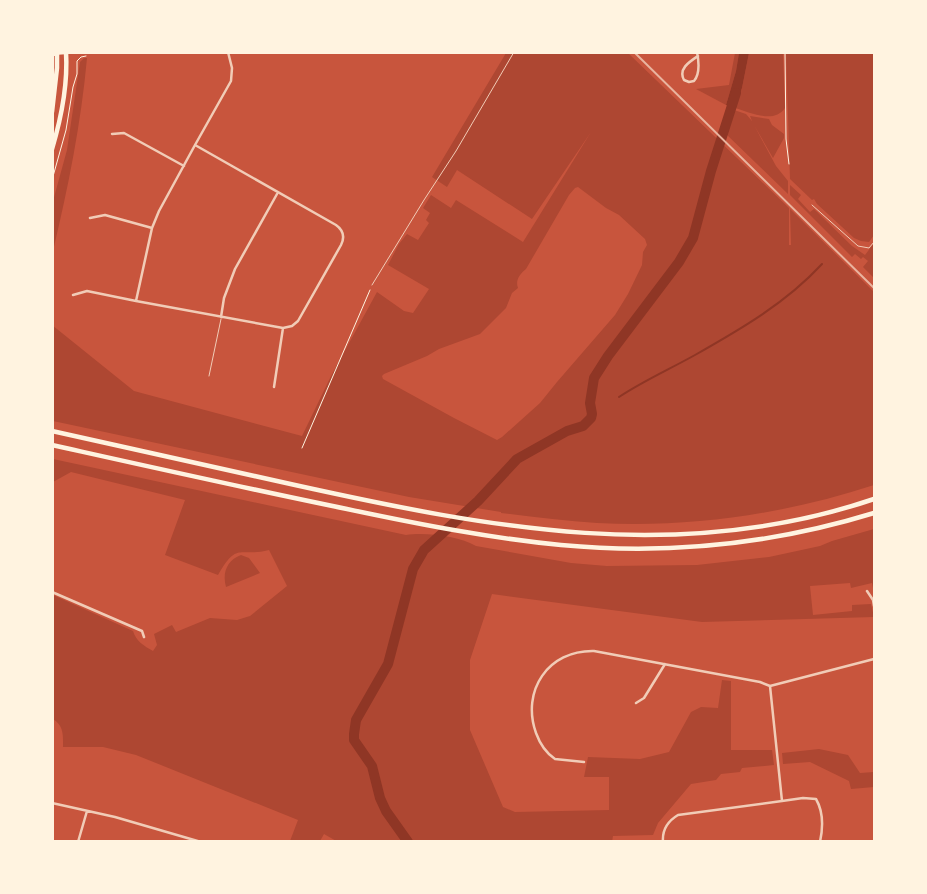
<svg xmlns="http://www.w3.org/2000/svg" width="927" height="894" font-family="'Space Grotesk',sans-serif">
<rect width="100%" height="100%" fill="#c8553d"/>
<path fill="#ae4732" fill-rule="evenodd" d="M506,53H628L789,208V245H791L790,209L874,292V485C786,514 691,528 597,523C565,521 533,517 501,513V512L409,497L53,421L52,325L134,391L302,436L331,376L377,292L404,311L413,313L429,289L388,265L399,244L407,234L418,240L429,223L426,220L430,213L423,208L431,195L451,208L456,200L523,242L591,132L532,219L457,170L447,187L432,177ZM578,187L606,208L619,215L645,239L647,245L643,252L642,265L628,294L615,315L557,382L540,403L502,437L497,440L454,418L383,379L382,376L384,374L427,356L439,349L480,334L506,308L512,293L518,288C515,280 520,274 526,269L569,195L575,188Z
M735,53H739L736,71L726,105L696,89L729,85Z
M749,53H783L785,108C774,124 752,113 735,108L742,88Z
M786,53H874V235L869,242L861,241L854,238L817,204L814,199L812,200L790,179Z
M84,58H87C81,124 68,188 53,251V201L67,150L80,62Z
M734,110L746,114L752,121L750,116L769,119L772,125L784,134V138L773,158L754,125L776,166L788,181V194L726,134Z
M790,185L801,195L798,199L810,212L814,209L852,246L865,255L874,243V278L863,267L868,261L863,257L861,259L855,254L852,257L790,195Z
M53,459L406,535C425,532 459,536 476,546L571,563L607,566L697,565L769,557L820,546L832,541L874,529V593L872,583L851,588L850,583L810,586L813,615L852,611V605L871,604L874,617L702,622L492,594L470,660V730L503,807L515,812L609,810V777H584L588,757L640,759L669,752L691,712L701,707L718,708L722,680L731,681V750H772L774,765L742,768L740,772L721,774L716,780L691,784L658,823L653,835L613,836L612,842H338L324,834L320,841H290L298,820L136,755L103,747H63C63,735 64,726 53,719V595L133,631C136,641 144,646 153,651L157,645L154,634L172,625L176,632L210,618L237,620L250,616L287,586L269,550C239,558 238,540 218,575L165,555L185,500L71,472L53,482Z
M241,555L249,558L260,573L226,587C222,573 227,560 241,555Z
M819,749L848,755L860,773L874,772V787L851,789L849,781L810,762L783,764L782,753Z"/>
<path fill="#8f3625" d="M739,53H749L742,88L735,108L726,105L736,71Z"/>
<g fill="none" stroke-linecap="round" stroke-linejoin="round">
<path stroke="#8f3625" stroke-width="2" d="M619,397C643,381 670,369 695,355C741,329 786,303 822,264"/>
<path stroke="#8f3625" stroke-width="10" d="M408,842L386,811L380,798L372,766L354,740V734L356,720L388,664L413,569L424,550L478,501L517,459L567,431L583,426L591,418L592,414L590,403L594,378L608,356L679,262L693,238L711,171L736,93"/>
<path stroke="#fff3e0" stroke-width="1" d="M785,52L786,139L789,164
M52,180L66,130L73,87L77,74V61L81,57L86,56
M302,448L370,290"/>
<path stroke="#f1ccb7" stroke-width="1" d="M812,205L858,246L869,248L874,242
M372,285L424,200L456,151L514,52
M209,376L221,319"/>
<path stroke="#f1ccb7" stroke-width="2.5" d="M697,52C699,62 700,74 694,81L689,82L684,80C678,69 689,62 698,56
M112,134L124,133L184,166
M195,145L159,211L152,228L136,301L283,328L292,326L298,321L341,245C345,237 343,230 336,225L195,145L231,81L232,68L228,52
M90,218L105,215L152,228
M73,295L87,291L136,301
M221,317L224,298L235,269L277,194
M274,387L283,328
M867,591L873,600L874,606
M52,592L142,631L144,637
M770,686L782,801L803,798L816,799C823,811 823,828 820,842
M636,703L644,698L665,664
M584,762L555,759C546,753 540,744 536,733C521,691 548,650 594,651L760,682L770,686L874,659
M52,803L115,817L201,842
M78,842L87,811
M663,842C662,830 668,821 678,815L782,801"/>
<path stroke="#fff3e0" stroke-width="3.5" d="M58,53L72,52"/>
<path stroke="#fff3e0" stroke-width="4.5" d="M52,54L57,53V68L52,112
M52,149C61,119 68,84 66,52"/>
<path stroke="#fff3e0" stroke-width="4.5" d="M52,431C133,449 214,467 295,485C490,528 680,565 874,499
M52,445C151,467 249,489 347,509C418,524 489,538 561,545C667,555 773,544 874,513"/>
<path stroke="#e9b49f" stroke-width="2" d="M634,52L874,288"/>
</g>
<rect width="927" height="894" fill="none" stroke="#fff3e0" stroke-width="108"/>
</svg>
